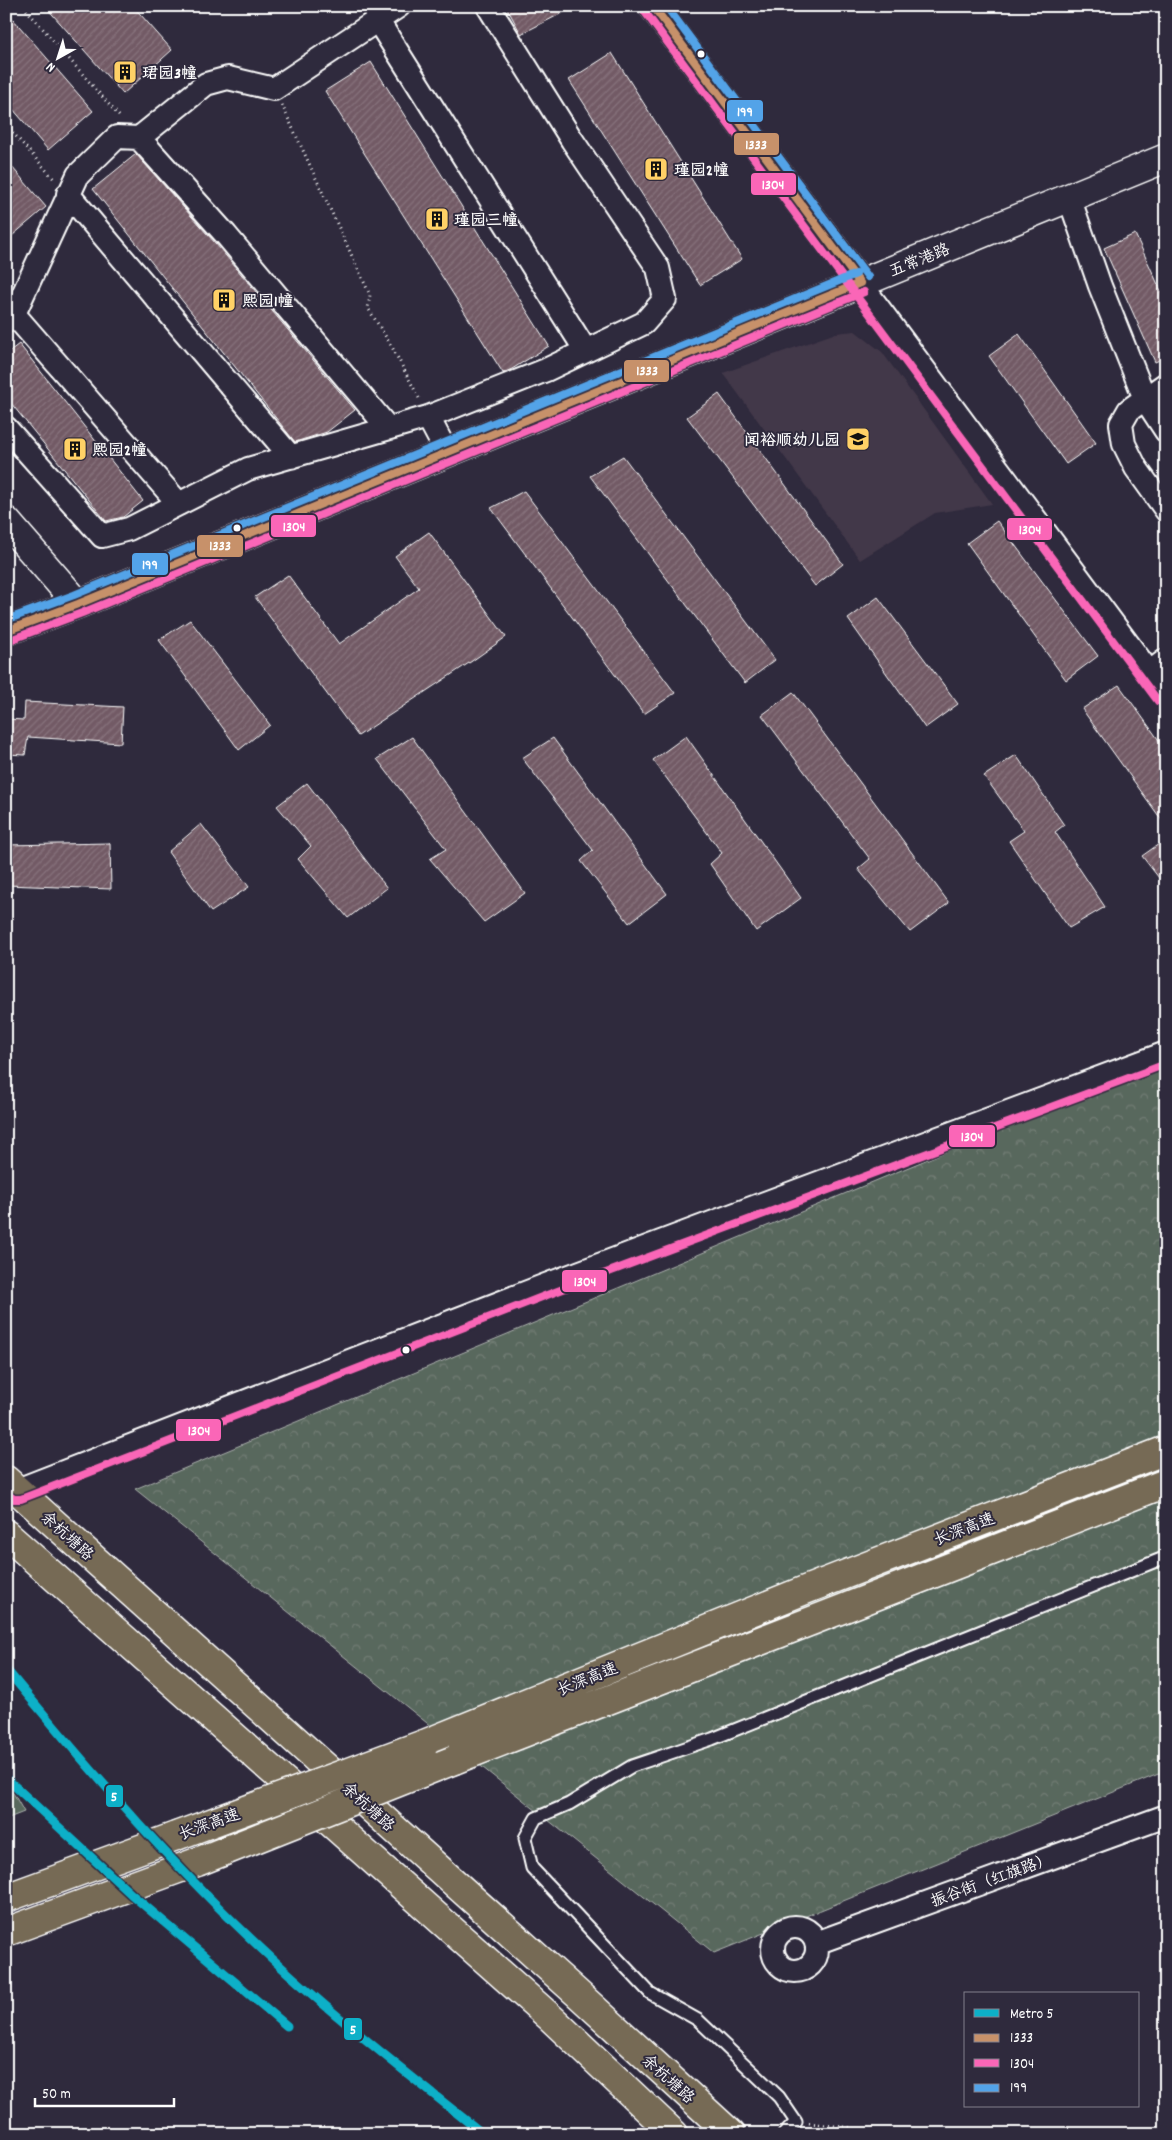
<svg xmlns="http://www.w3.org/2000/svg" width="1172" height="2140" font-family="Dekko,'LXGW WenKai TC',sans-serif">
<defs>
<pattern id="forest-crowns" width="20" height="18" patternUnits="userSpaceOnUse" patternTransform="scale(1.25)"><rect width="20" height="18" fill="#59675d"/><path d="M2 6a3 3 0 1 1 6 0M12 15a3 3 0 1 1 6 0" fill="none" stroke="#727e75"/></pattern>
<pattern id="building-hatch" width="6" height="6" patternUnits="userSpaceOnUse" patternTransform="scale(1.25)"><rect width="6" height="6" fill="#725a65"/><path d="M-1 1l2-2M0 6l6-6M5 7l2-2" fill="none" stroke="#87737c"/></pattern>
</defs>
<rect width="100%" height="100%" fill="#2f2a3d"/>
<filter id="ink" filterUnits="userSpaceOnUse"><feTurbulence type="fractalNoise" baseFrequency=".02" numOctaves="2"/><feDisplacementMap in="SourceGraphic" scale="10" xChannelSelector="R" yChannelSelector="G"/><feConvolveMatrix kernelMatrix="1 2 1 2 8 2 1 2 1" color-interpolation-filters="sRGB"/></filter>
<g filter="url(#ink)">
<path fill="#433849" d="M855,331L882,352L992,504L935,513L860,560L723,373L836,333Z"/>
<path fill="url(#forest-crowns)" stroke="#acb3ae" d="M1166,1060V1771L714,1953L135,1489Z
M6,1780L24,1812L6,1819Z"/>
<path fill="url(#building-hatch)" stroke="#fff" d="M45,6H133L172,50L123,94Z
M506,6H576L521,34Z
M6,11L93,111L48,150L6,101Z
M612,53L742,259L700,285L569,80Z
M371,62L549,346L512,369L503,373L325,91Z
M136,154L216,244L355,410L327,432L295,442L93,189Z
M6,160L46,207L6,241Z
M1135,234L1166,302V357L1155,362L1104,248Z
M1019,334L1096,443L1066,464L989,356Z
M19,344L143,501L123,517L106,521L6,397V354Z
M719,394L843,564L815,586L687,417Z
M623,456L775,660L745,683L590,476Z
M524,491L675,693L644,714L491,508Z
M997,521L1098,656L1066,680L967,543Z
M429,532L506,637L472,661L358,736L255,597L288,575L339,644L419,588L395,556Z
M878,597L958,704L925,728L848,619Z
M190,620L270,725L239,750L159,640Z
M1119,685L1166,750V826L1082,709Z
M793,692L949,903L910,932L858,869L870,859L762,715Z
M25,702L123,707L121,743L28,737L25,755L6,754V719L24,720Z
M686,736L801,898L756,931L710,864L722,853L653,760Z
M412,737L525,893L484,922L430,859L446,849L377,759Z
M553,738L667,894L629,923L581,861L593,850L522,758Z
M1016,755L1064,825L1055,832L1105,907L1069,928L1009,841L1024,831L984,776Z
M307,783L387,888L348,918L298,859L311,846L277,806Z
M201,824L249,887L211,912L168,852Z
M1166,839V887L1142,856Z
M110,843L111,889L6,885V845Z"/>
<g fill="none" stroke-linecap="round" stroke-linejoin="round">
<g stroke="#fff" stroke-width="15">
<path id="lane" d="M784,2134L796,2122L779,2097L698,2020L650,1993L532,1868L525,1838L536,1818L569,1804L632,1766L712,1739L1166,1557"/>
</g>
<g stroke="#fff" stroke-width="26">
<path id="street" d="M378,21L586,351
M139,138L226,235L388,428
M68,194L291,457
M1069,197L1100,286L1145,399L1166,431
M860,283L1166,695
M6,305L179,504
M6,321L14,314L78,175L117,137L139,138L206,84L228,78L274,89L399,6
M1166,384L1129,410L1121,424L1124,444L1136,468L1166,510
M428,417L447,453
M6,428L102,536L129,529L248,469L428,417L546,370L644,323L665,299L658,268L572,140L488,6
M1149,673L1166,660
M17,1490L543,1286L1166,1053
M773 1949a22 22 0 1 1 44 0a22 22 0 1 1-44 0Z
M816,1943L1166,1816"/>
</g>
<g stroke="#fff" stroke-width="31">
<path id="secondary" d="M653,6L860,283
M6,521L78,604
M6,631L78,604L1166,158"/>
</g>
<g stroke="#fff" stroke-width="31">
<path id="primary" d="M6,1480L577,1993L731,2134
M6,1534L551,2018L674,2134"/>
</g>
<g stroke="#fff" stroke-width="31">
<path id="highway" d="M424,1744L805,1590L1166,1450
M454,1760L1166,1483
M6,1898L176,1836
M6,1932L197,1862"/>
</g>
<path stroke="#fff" stroke-width="3" stroke-dasharray="1 4" stroke-linecap="butt" d="M23,6L120,117
M282,105L370,295L368,308L392,347L419,398
M6,125L54,179
M809,2123L853,2128L862,2134"/>
<use href="#lane" stroke="#2f2a3d" stroke-width="11"/>
<use href="#street" stroke="#2f2a3d" stroke-width="22"/>
<use href="#secondary" stroke="#2f2a3d" stroke-width="28"/>
<use href="#primary" stroke="#766a55" stroke-width="28"/>
<use href="#highway" stroke="#766a55" stroke-width="28"/>
<g stroke="#fff" stroke-width="31" stroke-linecap="butt">
<path id="highway-bridge" d="M176,1836L424,1744
M197,1862L454,1760"/>
</g>
<use href="#highway-bridge" stroke="#766a55" stroke-width="28"/>
<g stroke="#2f2a3d" stroke-width="11">
<path id="bus-1" d="M653,6L860,283
M6,631L78,604L860,283"/>
</g>
<g stroke="#2f2a3d" stroke-width="11">
<path id="bus-2" d="M645,12L1158,701
M10,640L82,613L864,292
M6,1494L14,1499H21L547,1295L1166,1064"/>
</g>
<g stroke="#2f2a3d" stroke-width="11">
<path id="bus-3" d="M666,6L868,277
M6,620L74,595L856,274"/>
</g>
<use href="#bus-1" stroke="#c7916a" stroke-width="8"/>
<use href="#bus-2" stroke="#fa66b7" stroke-width="8"/>
<use href="#bus-3" stroke="#53a3e8" stroke-width="8"/>
<g stroke="#2f2a3d" stroke-width="12">
<path id="metro-1" d="M6,1669C83,1762 161,1853 248,1936C322,2007 403,2070 483,2134
M6,1778L131,1894L287,2026"/>
</g>
<use href="#metro-1" stroke="#0db0c8" stroke-width="9"/>
</g>
</g>
<defs>
<g id="building-square" transform="scale(1.25)"><rect x="-9" y="-9" width="18" height="18" rx="4" fill="#ffd166" stroke="#2f2a3d"/><path d="M-4-6H4V6H1V3H-1V6H-4ZM-2.5-4.3h1.7v1.8h-1.7ZM.8-4.3h1.7v1.8H.8ZM-2.5-1h1.7V.8h-1.7ZM.8-1h1.7V.8H.8Z" fill="#111"/></g>
<g id="school-square" transform="scale(1.25)"><rect x="-9" y="-9" width="18" height="18" rx="4" fill="#ffd166" stroke="#2f2a3d"/><path d="M0-5L7-2L0 1L-7-2ZM-4 1L0 2.5L4 1V4Q0 6-4 4Z" fill="#111"/></g>
</defs>
<g fill-rule="evenodd">
<use href="#building-square" x="125" y="72"/>
<use href="#building-square" x="656" y="169"/>
<use href="#building-square" x="437" y="219"/>
<use href="#building-square" x="224" y="300"/>
<use href="#school-square" x="858" y="439"/>
<use href="#building-square" x="75" y="449"/>
</g>
<g fill="#fff" stroke="#2f2a3d" stroke-width="2">
<circle cx="701" cy="54" r="4.5"/>
<circle cx="237" cy="528" r="4.5"/>
<circle cx="406" cy="1350" r="4.5"/>
</g>
<g text-anchor="middle" stroke-width="4" stroke-linejoin="round" paint-order="stroke">
<g font-size="16" font-weight="bold" fill="#fff" stroke="#2f2a3d" text-anchor="start">
<text x="142" y="78">珺园3幢</text>
<text x="674" y="175">瑾园2幢</text>
<text x="454" y="225">瑾园三幢</text>
<text x="242" y="306">熙园1幢</text>
<text x="840" y="445" text-anchor="end">闻裕顺幼儿园</text>
<text x="92" y="455">熙园2幢</text>
</g>
<g font-size="16" fill="#fff" stroke="#2f2a3d">
<text transform="translate(919 259) rotate(-22)" y="6">五常港路</text>
<text transform="translate(964 1528) rotate(-21)" y="6">长深高速</text>
<text transform="translate(68 1535) rotate(42)" y="6">余杭塘路</text>
<text transform="translate(587 1678) rotate(-22)" y="6">长深高速</text>
<text transform="translate(369 1806) rotate(42)" y="6">余杭塘路</text>
<text transform="translate(209 1823) rotate(-20)" y="6">长深高速</text>
<text transform="translate(991 1879) rotate(-20)" y="6">振谷街（红旗路）</text>
<text transform="translate(669 2078) rotate(42)" y="6">余杭塘路</text>
</g>
</g>
<g stroke="#2f2a3d" stroke-width="2">
<rect x="726" y="99" width="38" height="24" rx="5" fill="#53a3e8"/>
<rect x="733" y="132" width="47" height="24" rx="5" fill="#c7916a"/>
<rect x="750" y="172" width="47" height="24" rx="5" fill="#fa66b7"/>
<rect x="623" y="359" width="47" height="24" rx="5" fill="#c7916a"/>
<rect x="270" y="514" width="47" height="24" rx="5" fill="#fa66b7"/>
<rect x="1006" y="517" width="47" height="24" rx="5" fill="#fa66b7"/>
<rect x="196" y="534" width="48" height="24" rx="5" fill="#c7916a"/>
<rect x="131" y="552" width="38" height="24" rx="5" fill="#53a3e8"/>
<rect x="948" y="1124" width="48" height="24" rx="5" fill="#fa66b7"/>
<rect x="561" y="1269" width="47" height="24" rx="5" fill="#fa66b7"/>
<rect x="175" y="1418" width="47" height="24" rx="5" fill="#fa66b7"/>
<rect x="105" y="1784" width="19" height="24" rx="5" fill="#0db0c8"/>
<rect x="343" y="2017" width="20" height="24" rx="5" fill="#0db0c8"/>
</g>
<g font-size="14" text-anchor="middle" font-weight="bold" fill="#fff">
<text x="745" y="116">199</text>
<text x="756" y="149">1333</text>
<text x="773" y="189">1304</text>
<text x="647" y="375">1333</text>
<text x="294" y="531">1304</text>
<text x="1030" y="534">1304</text>
<text x="220" y="550">1333</text>
<text x="150" y="569">199</text>
<text x="972" y="1141">1304</text>
<text x="585" y="1286">1304</text>
<text x="199" y="1435">1304</text>
<text x="114" y="1801">5</text>
<text x="353" y="2034">5</text>
</g>
<rect width="1172" height="2140" fill="none" stroke="#2f2a3d" stroke-width="25"/>
<rect x="12" y="12" width="1147" height="2115" fill="none" stroke="#fff" stroke-width="2" filter="url(#ink)"/>
<rect x="964" y="1992" width="175" height="115" fill="#2f2a3d" stroke="#827f8b"/>
<rect x="974" y="2009" width="25" height="8" fill="#0db0c8" stroke="#827f8b"/>
<text x="1010" y="2018" font-size="15" fill="#ffffff">Metro 5</text>
<rect x="974" y="2034" width="25" height="8" fill="#c7916a" stroke="#827f8b"/>
<text x="1010" y="2042" font-size="15" fill="#ffffff">1333</text>
<rect x="974" y="2059" width="25" height="8" fill="#fa66b7" stroke="#827f8b"/>
<text x="1010" y="2068" font-size="15" fill="#ffffff">1304</text>
<rect x="974" y="2084" width="25" height="8" fill="#53a3e8" stroke="#827f8b"/>
<text x="1010" y="2092" font-size="15" fill="#ffffff">199</text>
<g transform="translate(58 58) rotate(219)" stroke="#2f2a3d" stroke-width="4" paint-order="stroke">
<path d="M0-4L9 19L0 12L-9 19Z" fill="#ffffff"/>
<text y="-8" font-size="14" font-weight="bold" text-anchor="middle" fill="#ffffff">N</text>
</g>
<path d="M35 2098v8h139v-8" fill="none" stroke="#ffffff" stroke-width="2.5"/>
<text x="42" y="2098" font-size="15" fill="#ffffff" stroke="#2f2a3d" stroke-width="4" paint-order="stroke">50 m</text>
</svg>
